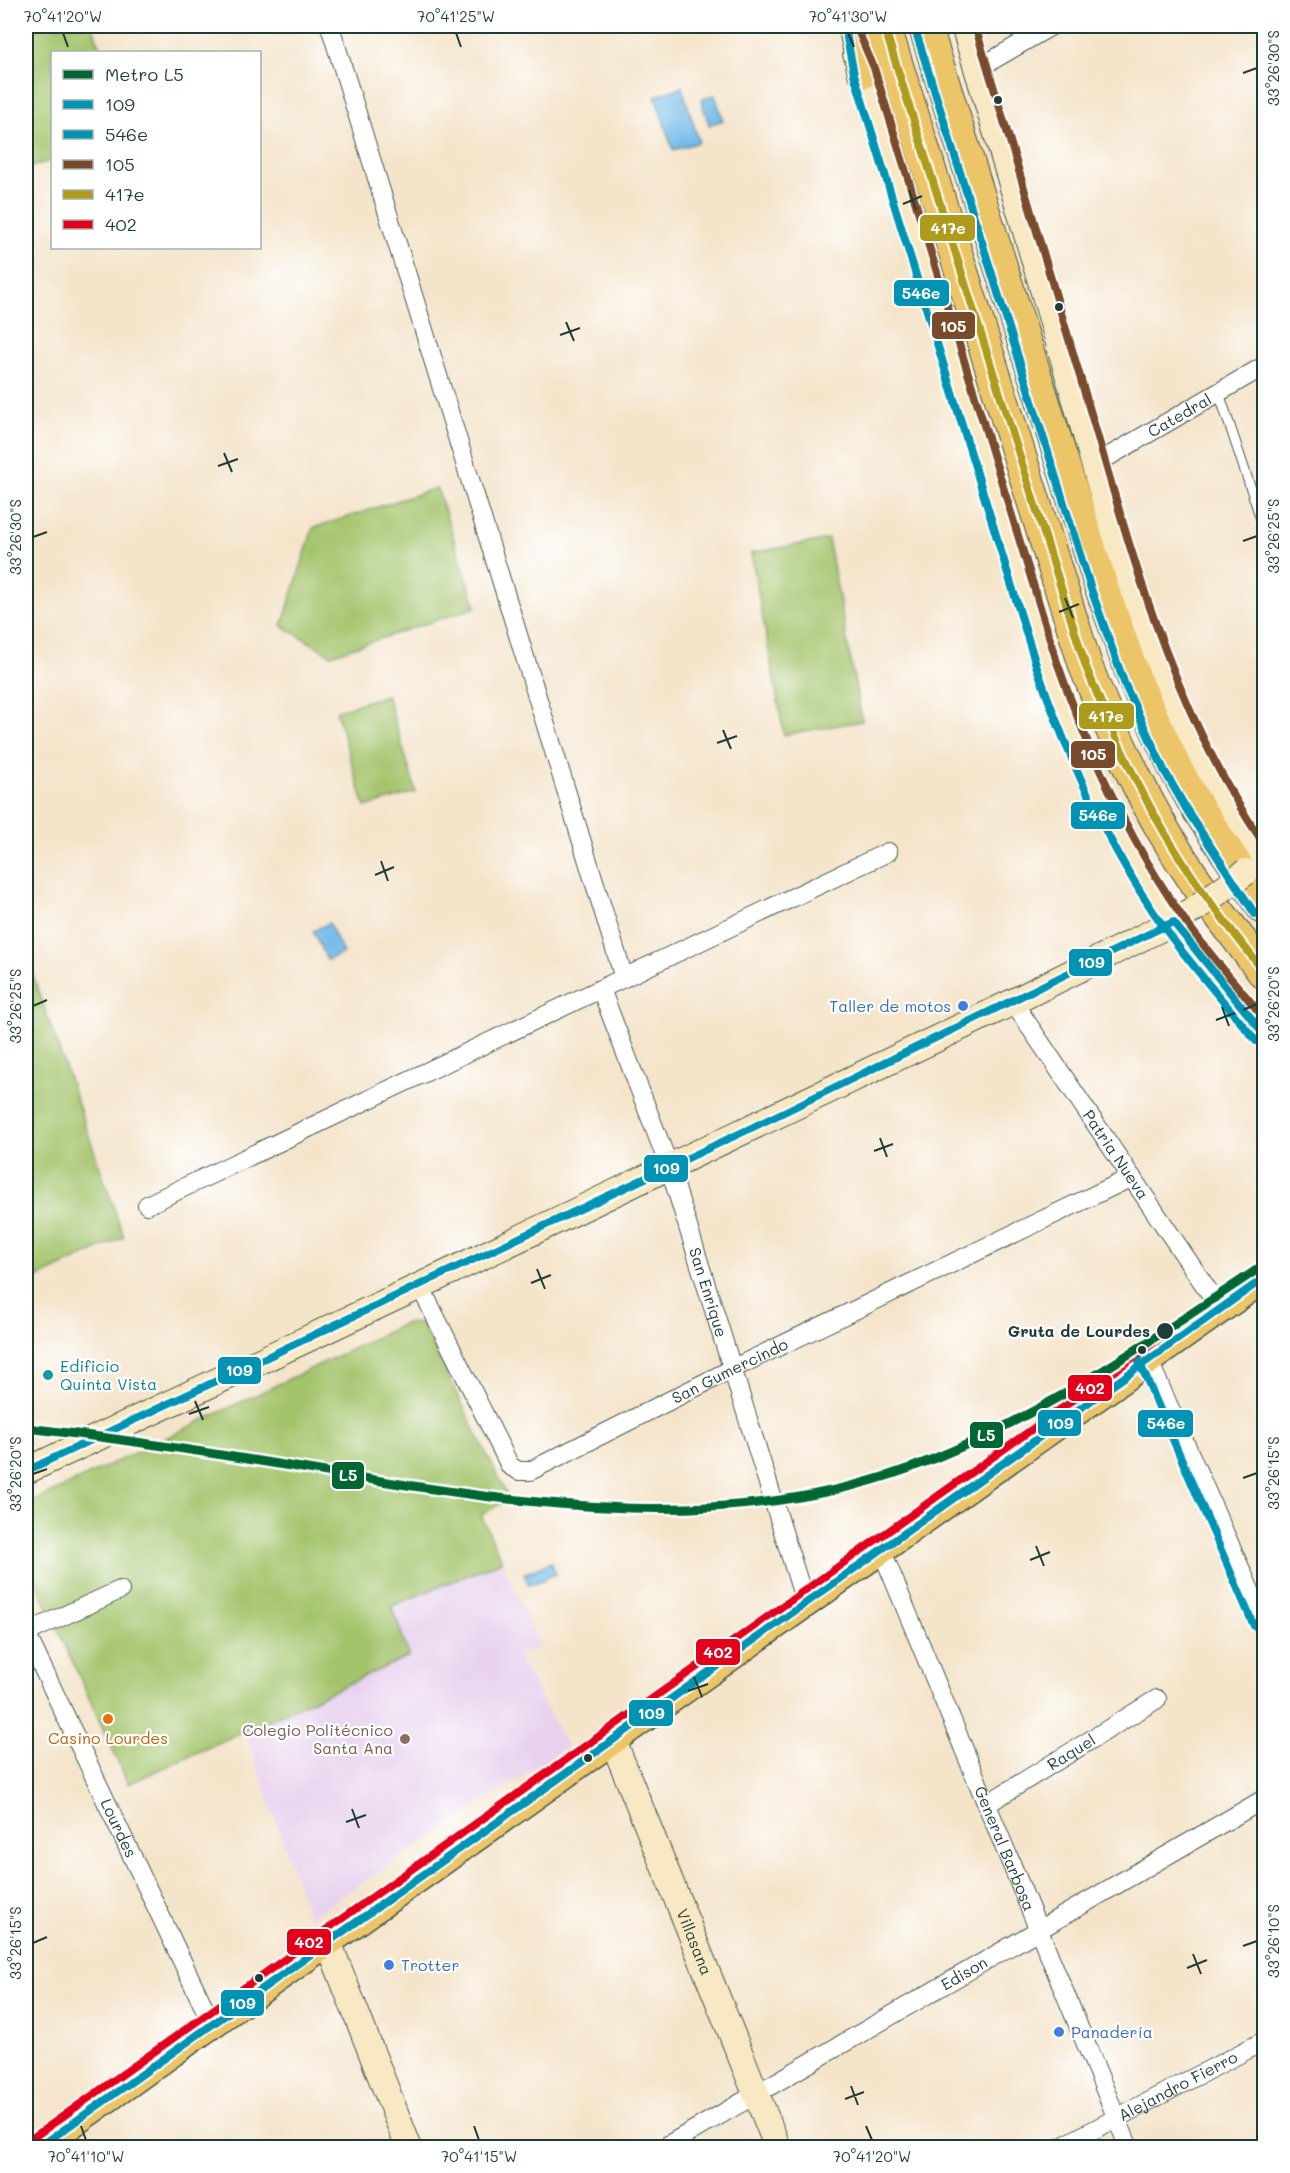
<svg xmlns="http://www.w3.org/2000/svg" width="1290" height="2173" font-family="Mali,sans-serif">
<rect width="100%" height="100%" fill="#fff"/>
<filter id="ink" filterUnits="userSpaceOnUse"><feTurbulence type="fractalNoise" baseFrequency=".0167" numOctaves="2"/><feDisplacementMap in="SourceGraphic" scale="12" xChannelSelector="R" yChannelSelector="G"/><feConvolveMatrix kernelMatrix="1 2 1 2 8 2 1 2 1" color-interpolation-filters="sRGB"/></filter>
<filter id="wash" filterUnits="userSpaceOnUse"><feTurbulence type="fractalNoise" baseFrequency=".008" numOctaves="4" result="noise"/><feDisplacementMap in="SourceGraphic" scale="24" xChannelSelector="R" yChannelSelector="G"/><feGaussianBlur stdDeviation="1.35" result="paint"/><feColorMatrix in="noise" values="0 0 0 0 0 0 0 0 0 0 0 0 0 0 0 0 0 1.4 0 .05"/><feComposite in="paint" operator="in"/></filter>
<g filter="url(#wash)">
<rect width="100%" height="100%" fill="#f4e4ca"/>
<path fill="#e8d2ee" d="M502,1561L540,1648L517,1654L567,1746L309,1918L245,1731L409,1656L392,1606Z"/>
<path fill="#a4c46c" stroke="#628050" stroke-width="1.5" d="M26,26H93L101,52H52V160L26,169Z
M437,488L476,607L331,655L282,626L313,528Z
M828,539L862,721L784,735L751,553Z
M387,695L416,792L365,807L336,711Z
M26,955L124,1237L26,1283Z
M406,1323L422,1324L509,1499L481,1515L502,1561L392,1606L409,1656L128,1784L26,1559V1505Z"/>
<path fill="#6fb9e8" stroke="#477b8e" stroke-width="1.5" d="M682,87L699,142L673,150L655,96Z
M715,95L723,120L709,125L701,100Z
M329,923L343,953L327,960L313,931Z
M551,1562L556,1574L529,1585L524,1574Z"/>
</g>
<g filter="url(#ink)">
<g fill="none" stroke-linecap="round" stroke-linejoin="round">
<g stroke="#3f564a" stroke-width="11">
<path id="lane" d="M1219,393L1264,528"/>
</g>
<g stroke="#3f564a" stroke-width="20">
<g id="street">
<path d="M330,26L624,978"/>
<path d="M977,69L1051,26"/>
<path id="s1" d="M1094,465L1264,366"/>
<path id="s2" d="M601,989L669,1166L805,1602"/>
<path id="s3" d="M1013,1002L1220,1308"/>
<path d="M147,1205L888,852"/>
<path id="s4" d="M420,1286L510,1466L519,1471H530L734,1368L1132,1177"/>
<path d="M1148,1359L1264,1622"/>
<path id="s5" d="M881,1549L1129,2148"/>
<path id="s6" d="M26,1633L211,2022"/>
<path d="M26,1633L120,1590"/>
<path id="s7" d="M987,1804L1157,1699"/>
<path id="s8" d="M663,2148L1264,1799"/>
<path id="s9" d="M1059,2148L1264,2041"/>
</g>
</g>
<g stroke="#3f564a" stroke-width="28">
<g id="secondary">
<path d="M964,26C1005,158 1044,292 1083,425C1127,576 1167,735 1264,862"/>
<path d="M856,54L864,71L1047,665C1075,750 1112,831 1162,906C1192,952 1230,992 1264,1034"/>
<path d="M26,1471L420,1286L1013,1002L1173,922L1199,906"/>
<path id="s10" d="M612,1738L778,2148"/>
<path d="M327,1939L409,2148"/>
</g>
</g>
<g stroke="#3f564a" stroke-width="31">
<path id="primary" d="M37,2148L1264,1278"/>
</g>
<g stroke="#3f564a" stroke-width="35">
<path id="highway" d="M855,26L864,71
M884,26L1086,667C1115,739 1148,812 1192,876C1215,909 1240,940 1264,972
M925,26L1101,586L1135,681L1174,766L1197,807L1264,908"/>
</g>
<use href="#lane" stroke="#fff" stroke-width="9"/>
<use href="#street" stroke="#fff" stroke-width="18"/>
<use href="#secondary" stroke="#f8e8c3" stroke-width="26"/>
<use href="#primary" stroke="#edc569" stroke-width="28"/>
<use href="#highway" stroke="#edc569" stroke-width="33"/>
<g stroke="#3f564a" stroke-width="28" stroke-linecap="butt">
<path id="secondary-bridge" d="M1199,906L1246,872"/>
</g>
<use href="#secondary-bridge" stroke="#f8e8c3" stroke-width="26"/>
<g stroke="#fff" stroke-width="12">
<path id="bus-1" d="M26,1471L745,1131L1173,922L1264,1034
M38,2148L1264,1278"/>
</g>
<g stroke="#fff" stroke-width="12">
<path id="bus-2" d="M845,28L854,74L1037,668C1069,760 1109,851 1166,930C1194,969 1226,1004 1256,1041
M915,29L1091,589L1125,685L1164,770L1188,812L1255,914
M1254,1626L1138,1359L1142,1350L1258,1269"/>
</g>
<g stroke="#fff" stroke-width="12">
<path id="bus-3" d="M856,26L874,68L1057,662C1088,751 1127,837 1181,915C1206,951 1236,984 1264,1018
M975,26C1015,156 1053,286 1092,417C1135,566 1175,715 1264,844"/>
</g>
<g stroke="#fff" stroke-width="12">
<path id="bus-4" d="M884,26L1086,667C1112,731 1140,795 1177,853C1203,895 1234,933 1264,972"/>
</g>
<g stroke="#fff" stroke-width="12">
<path id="bus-5" d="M31,2139L1258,1269"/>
</g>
<use href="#bus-1" stroke="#0093b3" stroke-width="8"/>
<use href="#bus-2" stroke="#0093b3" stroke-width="8"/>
<use href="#bus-3" stroke="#7a4b2a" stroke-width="8"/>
<use href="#bus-4" stroke="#af9b1b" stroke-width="8"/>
<use href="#bus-5" stroke="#e2001a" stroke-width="8"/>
<g stroke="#fff" stroke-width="14">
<path id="metro-1" d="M26,1428C135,1440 242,1458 350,1476C534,1506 726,1534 907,1469C1036,1422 1150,1341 1264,1265"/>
</g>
<use href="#metro-1" stroke="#063" stroke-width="9"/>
</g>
</g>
<path fill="none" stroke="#1f3d34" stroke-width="2" d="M63,33L68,47M456,33L461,47M848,33L854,47M1243,73L1257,68M909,190L916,210M903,204L922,196M566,322L574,341M560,335L580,328M224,453L232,472M218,466L238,459M33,537L47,532M1243,541L1257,536M1065,598L1073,618M1059,612L1079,604M723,730L731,749M717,743L737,736M381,861L388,881M375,875L394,867M33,1006L47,1000M1222,1007L1229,1026M1243,1010L1257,1004M1216,1020L1235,1013M880,1138L887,1157M874,1151L893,1144M537,1269L545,1289M531,1283L551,1275M195,1401L203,1420M189,1414L209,1407M33,1474L47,1469M1243,1478L1257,1473M1036,1546L1044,1566M1030,1560L1050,1552M694,1677L702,1697M688,1691L708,1684M352,1809L359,1828M346,1822L366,1815M33,1943L47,1937M1243,1946L1257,1941M1193,1954L1201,1974M1187,1968L1207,1960M851,2086L858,2105M845,2099L864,2092M81,2126L86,2140M474,2126L479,2140M866,2126L872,2140"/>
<g fill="#1f3d34" stroke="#fff" stroke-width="2">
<circle cx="998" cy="100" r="5"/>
<circle cx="1059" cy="307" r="5"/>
<circle cx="1165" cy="1331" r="9"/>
<circle cx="1142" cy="1350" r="5"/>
<circle cx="588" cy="1758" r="5"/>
<circle cx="259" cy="1978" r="5"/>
</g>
<g fill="#3f7fe0" stroke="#fff" stroke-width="2">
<circle cx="963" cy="1006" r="6"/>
<circle cx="389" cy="1965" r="6"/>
<circle cx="1059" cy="2032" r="6"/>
</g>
<circle fill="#0f9aa8" stroke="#fff" stroke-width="2" cx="48" cy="1375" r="6"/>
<circle fill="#e8710a" stroke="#fff" stroke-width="2" cx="108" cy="1719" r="6"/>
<circle fill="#8d6e63" stroke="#fff" stroke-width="2" cx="405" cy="1739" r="6"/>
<g text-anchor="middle" stroke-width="4.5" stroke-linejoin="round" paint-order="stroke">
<g font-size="16" fill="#1f3d34" stroke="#fff">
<text dy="6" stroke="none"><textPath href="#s1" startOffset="99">Catedral</textPath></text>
<text dy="6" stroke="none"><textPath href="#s3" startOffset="184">Patria Nueva</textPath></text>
<text dy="6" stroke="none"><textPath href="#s2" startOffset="322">San Enrique</textPath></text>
<text dy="6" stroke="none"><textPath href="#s4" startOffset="446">San Gumercindo</textPath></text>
<text dy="6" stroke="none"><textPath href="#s7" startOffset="99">Raquel</textPath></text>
<text dy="6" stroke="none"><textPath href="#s6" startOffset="216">Lourdes</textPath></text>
<text dy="6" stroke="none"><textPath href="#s5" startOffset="324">General Barbosa</textPath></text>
<text dy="6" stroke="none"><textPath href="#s10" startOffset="220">Villasana</textPath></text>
<text dy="6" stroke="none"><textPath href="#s8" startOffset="348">Edison</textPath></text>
<text dy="6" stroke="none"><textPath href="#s9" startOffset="134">Alejandro Fierro</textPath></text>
</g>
<g font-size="16" fill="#366cbe" stroke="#fff" text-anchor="start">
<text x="951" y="1012" text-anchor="end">Taller de motos</text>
<text x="401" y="1971">Trotter</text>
<text x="1071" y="2038">Panadería</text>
</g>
<g font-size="16" font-weight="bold" fill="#1f3d34" stroke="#fff" text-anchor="end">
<text x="1150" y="1337">Gruta de Lourdes</text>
</g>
<g font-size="16" fill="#0d838f" stroke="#fff" text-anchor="start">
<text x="60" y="1372">Edificio<tspan x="60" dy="18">Quinta Vista</tspan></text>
</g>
<g font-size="16" fill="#785e54" stroke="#fff" text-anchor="end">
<text x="393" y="1736">Colegio Politécnico<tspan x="393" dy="18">Santa Ana</tspan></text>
</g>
<g font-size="16" fill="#c56008" stroke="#fff">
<text x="108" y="1744">Casino Lourdes</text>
</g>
</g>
<g stroke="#fff" stroke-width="2">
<rect x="919" y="214" width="57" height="28" rx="6" fill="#af9b1b"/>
<rect x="893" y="279" width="57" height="28" rx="6" fill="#0093b3"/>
<rect x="931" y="311" width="45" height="29" rx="6" fill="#7a4b2a"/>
<rect x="1078" y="702" width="57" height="28" rx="6" fill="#af9b1b"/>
<rect x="1070" y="740" width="46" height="29" rx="6" fill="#7a4b2a"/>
<rect x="1070" y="801" width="56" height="29" rx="6" fill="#0093b3"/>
<rect x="1068" y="948" width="45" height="29" rx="6" fill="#0093b3"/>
<rect x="643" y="1154" width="46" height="29" rx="6" fill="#0093b3"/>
<rect x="217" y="1356" width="45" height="29" rx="6" fill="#0093b3"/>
<rect x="1067" y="1374" width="46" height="28" rx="6" fill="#e2001a"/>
<rect x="1037" y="1409" width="45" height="28" rx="6" fill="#0093b3"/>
<rect x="1137" y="1409" width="57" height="29" rx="6" fill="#0093b3"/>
<rect x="969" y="1421" width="35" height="28" rx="6" fill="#063"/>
<rect x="331" y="1461" width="34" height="29" rx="6" fill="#063"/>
<rect x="695" y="1638" width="46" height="28" rx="6" fill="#e2001a"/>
<rect x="628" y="1699" width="46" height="28" rx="6" fill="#0093b3"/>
<rect x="286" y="1928" width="46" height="28" rx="6" fill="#e2001a"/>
<rect x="220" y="1989" width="45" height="28" rx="6" fill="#0093b3"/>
</g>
<g font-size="16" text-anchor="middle" font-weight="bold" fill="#fff">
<text x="948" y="234">417e</text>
<text x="921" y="299">546e</text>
<text x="953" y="332">105</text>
<text x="1106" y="722">417e</text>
<text x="1093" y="760">105</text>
<text x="1098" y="821">546e</text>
<text x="1091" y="968">109</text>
<text x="666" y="1174">109</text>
<text x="239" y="1376">109</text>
<text x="1090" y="1394">402</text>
<text x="1060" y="1429">109</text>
<text x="1166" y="1429">546e</text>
<text x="986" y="1441">L5</text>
<text x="348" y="1481">L5</text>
<text x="718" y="1658">402</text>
<text x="651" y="1719">109</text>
<text x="309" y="1948">402</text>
<text x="242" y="2009">109</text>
</g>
<rect width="1290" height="2173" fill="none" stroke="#fff" stroke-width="66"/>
<rect x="51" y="51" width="210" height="198" fill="#ffffff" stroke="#a5b1ae" stroke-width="1.5"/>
<rect x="63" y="70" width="30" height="9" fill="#006633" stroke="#a5b1ae" stroke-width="1.5"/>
<text x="105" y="81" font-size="18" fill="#1f3d34">Metro L5</text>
<rect x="63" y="100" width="30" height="9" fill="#0093b3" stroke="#a5b1ae" stroke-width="1.5"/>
<text x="105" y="111" font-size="18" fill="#1f3d34">109</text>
<rect x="63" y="130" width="30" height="9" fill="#0093b3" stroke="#a5b1ae" stroke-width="1.5"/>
<text x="105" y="141" font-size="18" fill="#1f3d34">546e</text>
<rect x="63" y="160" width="30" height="9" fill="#7a4b2a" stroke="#a5b1ae" stroke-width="1.5"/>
<text x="105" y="171" font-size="18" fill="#1f3d34">105</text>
<rect x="63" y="190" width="30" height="9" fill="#af9b1b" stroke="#a5b1ae" stroke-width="1.5"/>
<text x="105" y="201" font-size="18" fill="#1f3d34">417e</text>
<rect x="63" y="220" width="30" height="9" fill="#e2001a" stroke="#a5b1ae" stroke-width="1.5"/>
<text x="105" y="231" font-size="18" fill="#1f3d34">402</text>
<rect x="33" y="33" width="1224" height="2107" fill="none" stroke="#1f3d34" stroke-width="2"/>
<g font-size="15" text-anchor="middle" fill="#1f3d34">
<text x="63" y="22">70°41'20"W</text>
<text x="456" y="22">70°41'25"W</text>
<text x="848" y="22">70°41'30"W</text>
<text transform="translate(1274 68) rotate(-90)" y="5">33°26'30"S</text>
<text transform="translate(1274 536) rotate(-90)" y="5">33°26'25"S</text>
<text transform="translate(16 537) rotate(-90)" y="5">33°26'30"S</text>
<text transform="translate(1274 1004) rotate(-90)" y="5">33°26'20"S</text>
<text transform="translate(16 1006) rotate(-90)" y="5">33°26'25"S</text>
<text transform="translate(1274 1473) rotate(-90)" y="5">33°26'15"S</text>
<text transform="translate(16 1474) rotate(-90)" y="5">33°26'20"S</text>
<text transform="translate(1274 1941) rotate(-90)" y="5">33°26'10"S</text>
<text transform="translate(16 1943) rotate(-90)" y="5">33°26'15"S</text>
<text x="86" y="2162">70°41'10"W</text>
<text x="479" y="2162">70°41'15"W</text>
<text x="872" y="2162">70°41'20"W</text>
</g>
</svg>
